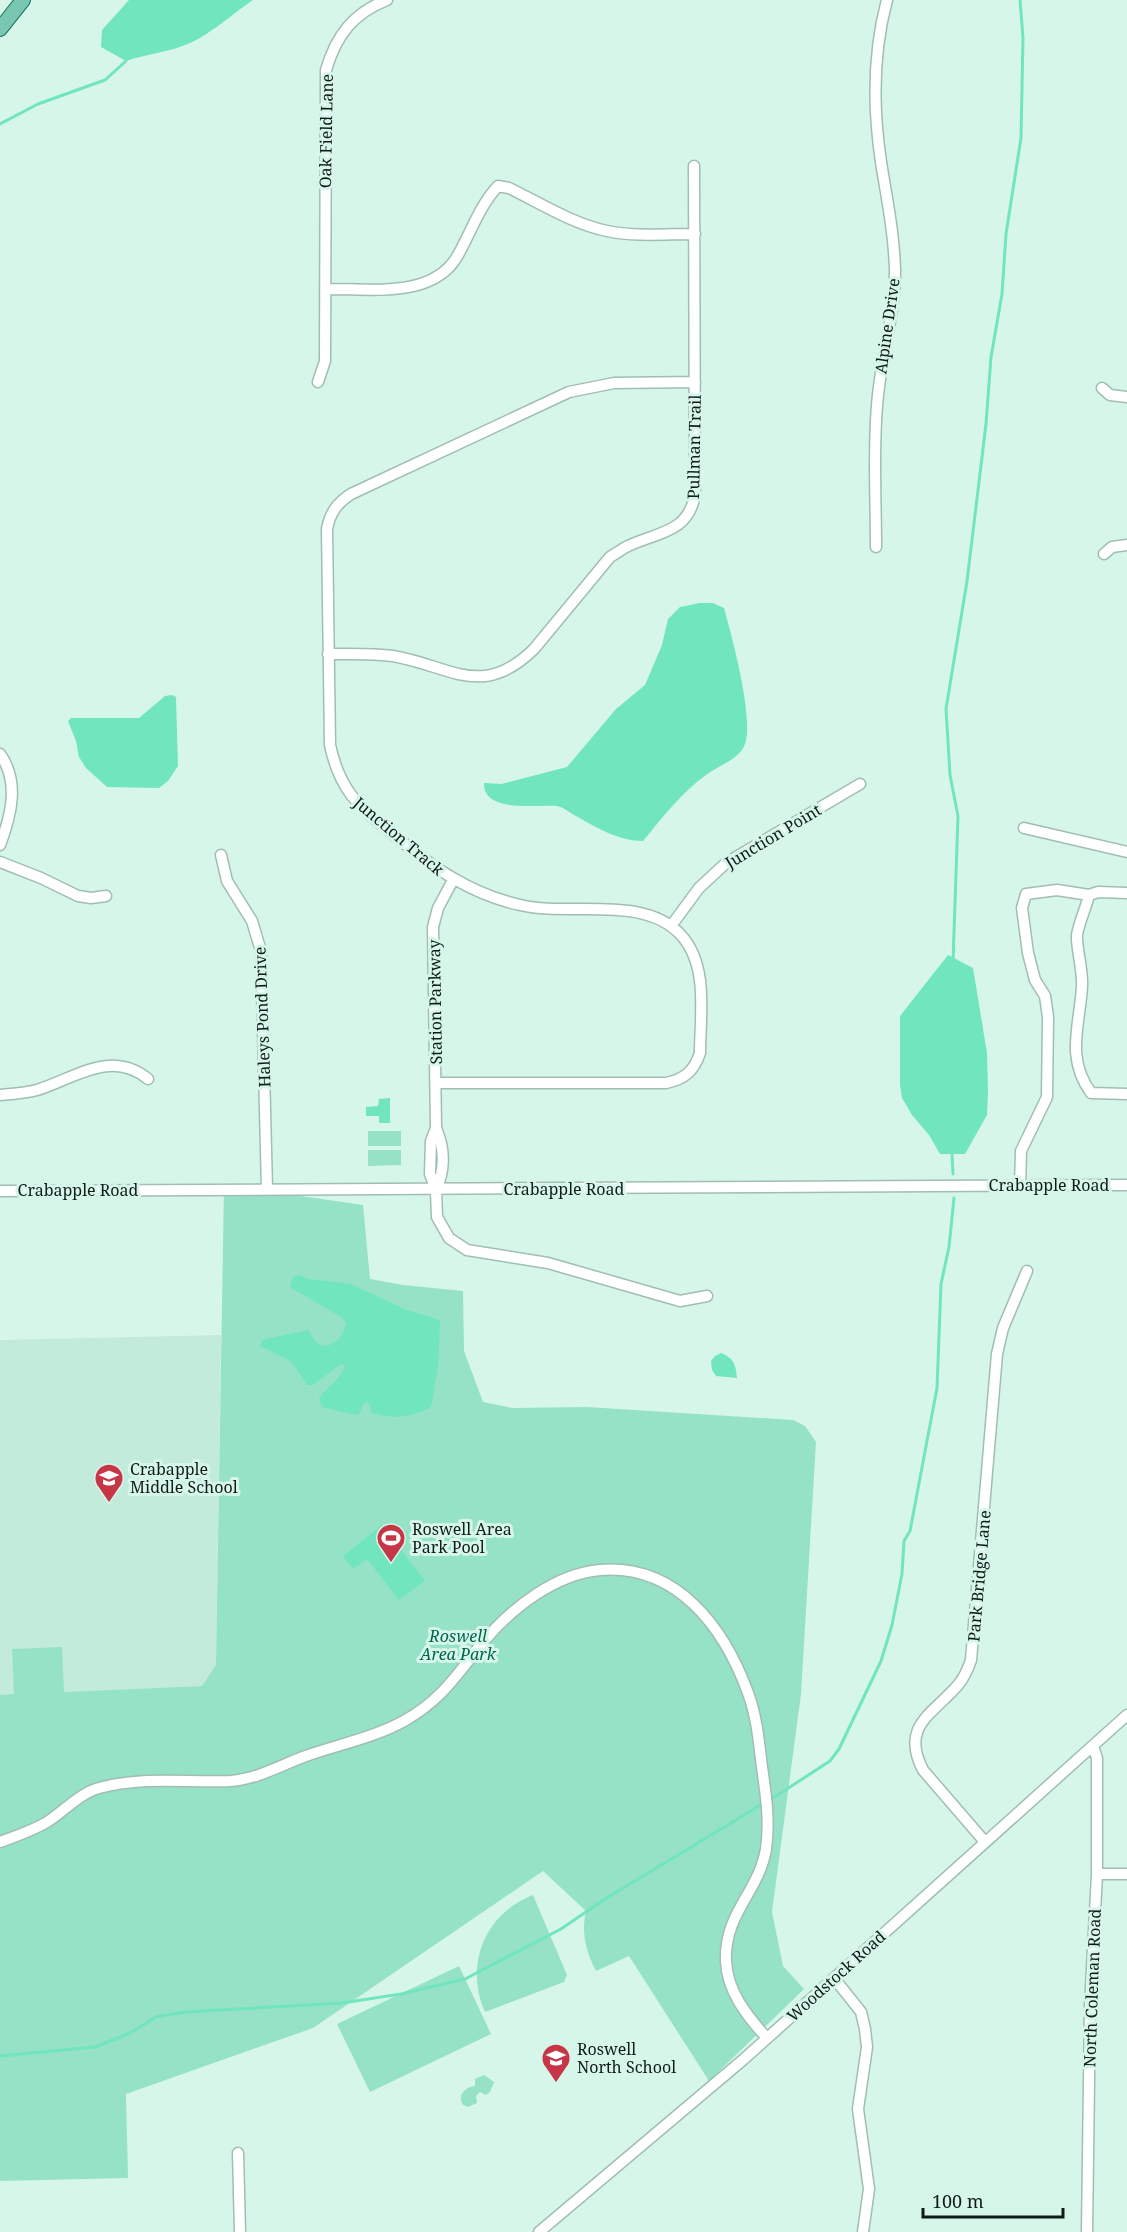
<svg xmlns="http://www.w3.org/2000/svg" width="1127" height="2232" font-family="'Noto Serif',serif">
<rect width="100%" height="100%" fill="#d7f6ea"/>
<path fill="#c3ebdb" d="M221,1335L216,1666L202,1686L0,1695V1340Z"/>
<path fill="#95e2c6" d="M368,1131H401V1146H368Z
M368,1150H401V1165L368,1166Z
M224,1185L363,1205L370,1279L403,1285L463,1291L464,1351L483,1402L512,1408L587,1407L793,1420L805,1426L816,1442L801,1694L772,1912L783,1966L804,1989L709,2081L629,1956L596,1971C586,1952 581,1932 586,1911L543,1871L313,2028L126,2094L128,2178L0,2181V1695L14,1694L12,1649L62,1647L64,1692L202,1686L216,1665Z
M533,1895L567,1975L564,1982L485,2012C464,1965 485,1913 533,1895Z
M459,1966L491,2034L370,2092L337,2024Z
M484,2075L494,2082L490,2092L486,2095L480,2092L476,2096L477,2103L468,2107L463,2105C457,2095 465,2087 475,2086V2079Z"/>
<path fill="#70e5be" d="M129,0H253C234,13 209,35 190,43C170,52 147,54 126,61L101,47L102,30Z
M700,603H713L724,608C732,637 754,718 745,744C741,758 718,766 706,775C681,793 663,817 643,841C620,841 598,829 578,817C571,814 564,807 557,806C539,804 483,814 484,783L501,784L567,767L616,709L645,685L662,645L668,619L680,607Z
M172,695L176,697L178,766L168,781L159,788L107,787L86,768L79,757L76,741L68,721L71,718H139L165,696Z
M948,955L973,968L987,1053L988,1092L987,1115L965,1154H940L929,1135L912,1115L902,1098L900,1085V1016Z
M390,1098V1123H379V1116H366V1107L378,1106L379,1099Z
M299,1275L309,1279L351,1284L406,1310L431,1317L440,1321L438,1366L431,1407C411,1418 393,1419 372,1413L370,1405L365,1402L359,1414L356,1415L322,1407L319,1398C327,1387 342,1379 345,1365L341,1364L313,1385H307L296,1368L289,1360L260,1346L262,1340L308,1330C311,1334 313,1340 317,1343C331,1352 345,1335 346,1323L341,1317L290,1287L293,1277Z
M721,1353C734,1358 736,1365 737,1378L716,1376L712,1370L711,1361L715,1356Z
M382,1525L425,1581L399,1600L367,1559L353,1569L343,1556Z"/>
<g fill="none" stroke-linecap="round" stroke-linejoin="round">
<path stroke="#70e5be" stroke-width="3" d="M0,124L38,104L105,80L126,61
M953,961L958,816L950,775L946,709L967,581L986,424L991,357L1002,294L1006,234L1021,138L1023,38L1020,0
M952,1153L953,1174
M770,1800L830,1761L839,1749L881,1661L892,1625L902,1574L904,1541L910,1531L937,1388L941,1284L949,1247L954,1198
M0,2056L95,2047L130,2033L156,2017L185,2012L342,2003L401,1994L465,1979L561,1929L605,1899L764,1803"/>
<g stroke="#a0beb2" stroke-width="13">
<path id="minor" d="M325,289C368,288 433,300 458,255C471,232 480,205 498,186L509,188C540,203 573,224 607,231C635,237 666,234 695,234
M318,382L325,361L326,70C336,36 353,13 387,0
M1102,388L1110,395L1127,397
M876,547C876,500 873,452 877,406C880,360 895,316 895,271C894,232 887,200 881,162C873,109 873,52 887,0
M1104,554L1112,547L1127,545
M328,654C350,654 372,653 393,656C451,666 482,700 534,649L610,557C615,554 621,550 626,547C656,532 688,534 695,495L694,166
M0,754C20,782 11,816 0,845
M1024,828L1127,852
M221,855L227,881L252,921L261,951L267,1189
M0,862L41,878L78,896L91,898L106,896
M453,880L438,908L433,927L436,1128L431,1141L430,1174L436,1190L437,1217L449,1238L467,1250L548,1263L680,1301L707,1296
M1089,895L1098,892L1127,893
M671,926L699,888L726,863L860,784
M436,1083H666C685,1079 694,1071 700,1053C700,1015 709,966 681,935C643,894 570,917 520,905C470,894 432,867 394,835C359,806 340,792 330,745L327,529C330,513 337,503 351,494L569,392L614,383L695,382
M0,1095C12,1094 26,1093 37,1090C75,1078 111,1049 148,1079
M1020,1186L1021,1151L1047,1097L1048,1017L1045,996L1035,980L1028,953L1022,908L1026,894L1057,890L1089,895C1086,908 1079,922 1077,935C1076,947 1083,970 1082,986C1080,1025 1065,1057 1091,1093L1127,1094
M436,1190C445,1170 445,1149 436,1128
M0,1191L1127,1185
M0,1842C16,1836 32,1831 47,1822C63,1812 80,1793 99,1788C142,1776 187,1783 231,1781C257,1779 279,1766 303,1757C336,1745 373,1738 404,1721C443,1699 457,1674 484,1641C512,1608 555,1574 600,1570C677,1564 724,1627 748,1693C757,1717 759,1743 762,1767C766,1795 770,1821 766,1849C759,1892 724,1913 726,1961C727,1991 747,2016 766,2037
M985,1842L923,1770C900,1726 933,1714 958,1685C964,1678 968,1669 971,1660L997,1354L1003,1328L1027,1271
M1097,1874H1127
M834,1978L861,2012L865,2029L867,2047L858,2109L869,2189L863,2232
M238,2153L240,2232
M539,2232L744,2059L1127,1715
M1087,2232L1090,2006L1097,1874V1758L1093,1746"/>
</g>
<g stroke="#1a725b" stroke-width="16">
<path id="major" d="M0,29L23,0"/>
</g>
<use href="#minor" stroke="#fff" stroke-width="10"/>
<use href="#major" stroke="#79c7b2" stroke-width="14"/>
</g>
<defs>
<g id="school-pin" transform="scale(1.5)"><path d="M0 17L-7.5 6A9.5 9.5 0 1 1 7.5 6Z" fill="#c63646" stroke="#d7f6ea"/><path d="M0-5L7-2L0 1L-7-2ZM-4 1L0 2.5L4 1V4Q0 6-4 4Z" fill="#fff"/></g>
<g id="stadium-pin" transform="scale(1.5)"><path d="M0 17L-7.5 6A9.5 9.5 0 1 1 7.5 6Z" fill="#c63646" stroke="#d7f6ea"/><path d="M0-5a6.5 5 0 1 0 0 10a6.5 5 0 1 0 0-10ZM-3.5-1.8h7v3.6h-7Z" fill="#fff"/></g>
</defs>
<g fill-rule="evenodd">
<use href="#school-pin" x="109" y="1478"/>
<use href="#stadium-pin" x="391" y="1538"/>
<use href="#school-pin" x="556" y="2058"/>
</g>
<g text-anchor="middle" stroke-width="6" stroke-linejoin="round" paint-order="stroke">
<g font-size="16" fill="#101b17" stroke="#d7f6ea">
<text transform="translate(326 131) rotate(-89)" y="6">Oak Field Lane</text>
<text transform="translate(887 326) rotate(-82)" y="6">Alpine Drive</text>
<text transform="translate(694 447) rotate(-89)" y="6">Pullman Trail</text>
<text transform="translate(399 836) rotate(40)" y="6">Junction Track</text>
<text transform="translate(773 836) rotate(-31)" y="6">Junction Point</text>
<text transform="translate(435 1002) rotate(-91)" y="6">Station Parkway</text>
<text transform="translate(262 1017) rotate(-92)" y="6">Haleys Pond Drive</text>
<text x="1049" y="1191">Crabapple Road</text>
<text x="564" y="1195">Crabapple Road</text>
<text x="78" y="1196">Crabapple Road</text>
<text transform="translate(979 1576) rotate(-85)" y="6">Park Bridge Lane</text>
<text transform="translate(836 1976) rotate(-42)" y="6">Woodstock Road</text>
<text transform="translate(1092 1988) rotate(-88)" y="6">North Coleman Road</text>
</g>
<g font-size="16" fill="#101b17" stroke="#d7f6ea" text-anchor="start">
<text x="130" y="1475">Crabapple<tspan x="130" dy="18">Middle School</tspan></text>
<text x="412" y="1535">Roswell Area<tspan x="412" dy="18">Park Pool</tspan></text>
<text x="577" y="2055">Roswell<tspan x="577" dy="18">North School</tspan></text>
</g>
<g font-size="16" font-style="italic" fill="#01664e" stroke="#d7f6ea">
<text x="458" y="1642">Roswell<tspan x="458" dy="18">Area Park</tspan></text>
</g>
</g>
<path d="M923 2208v9h140v-9" fill="none" stroke="#101b17" stroke-width="3"/>
<text x="932" y="2208" font-size="18" fill="#101b17" stroke="#d7f6ea" stroke-width="4.5" paint-order="stroke">100 m</text>
</svg>
